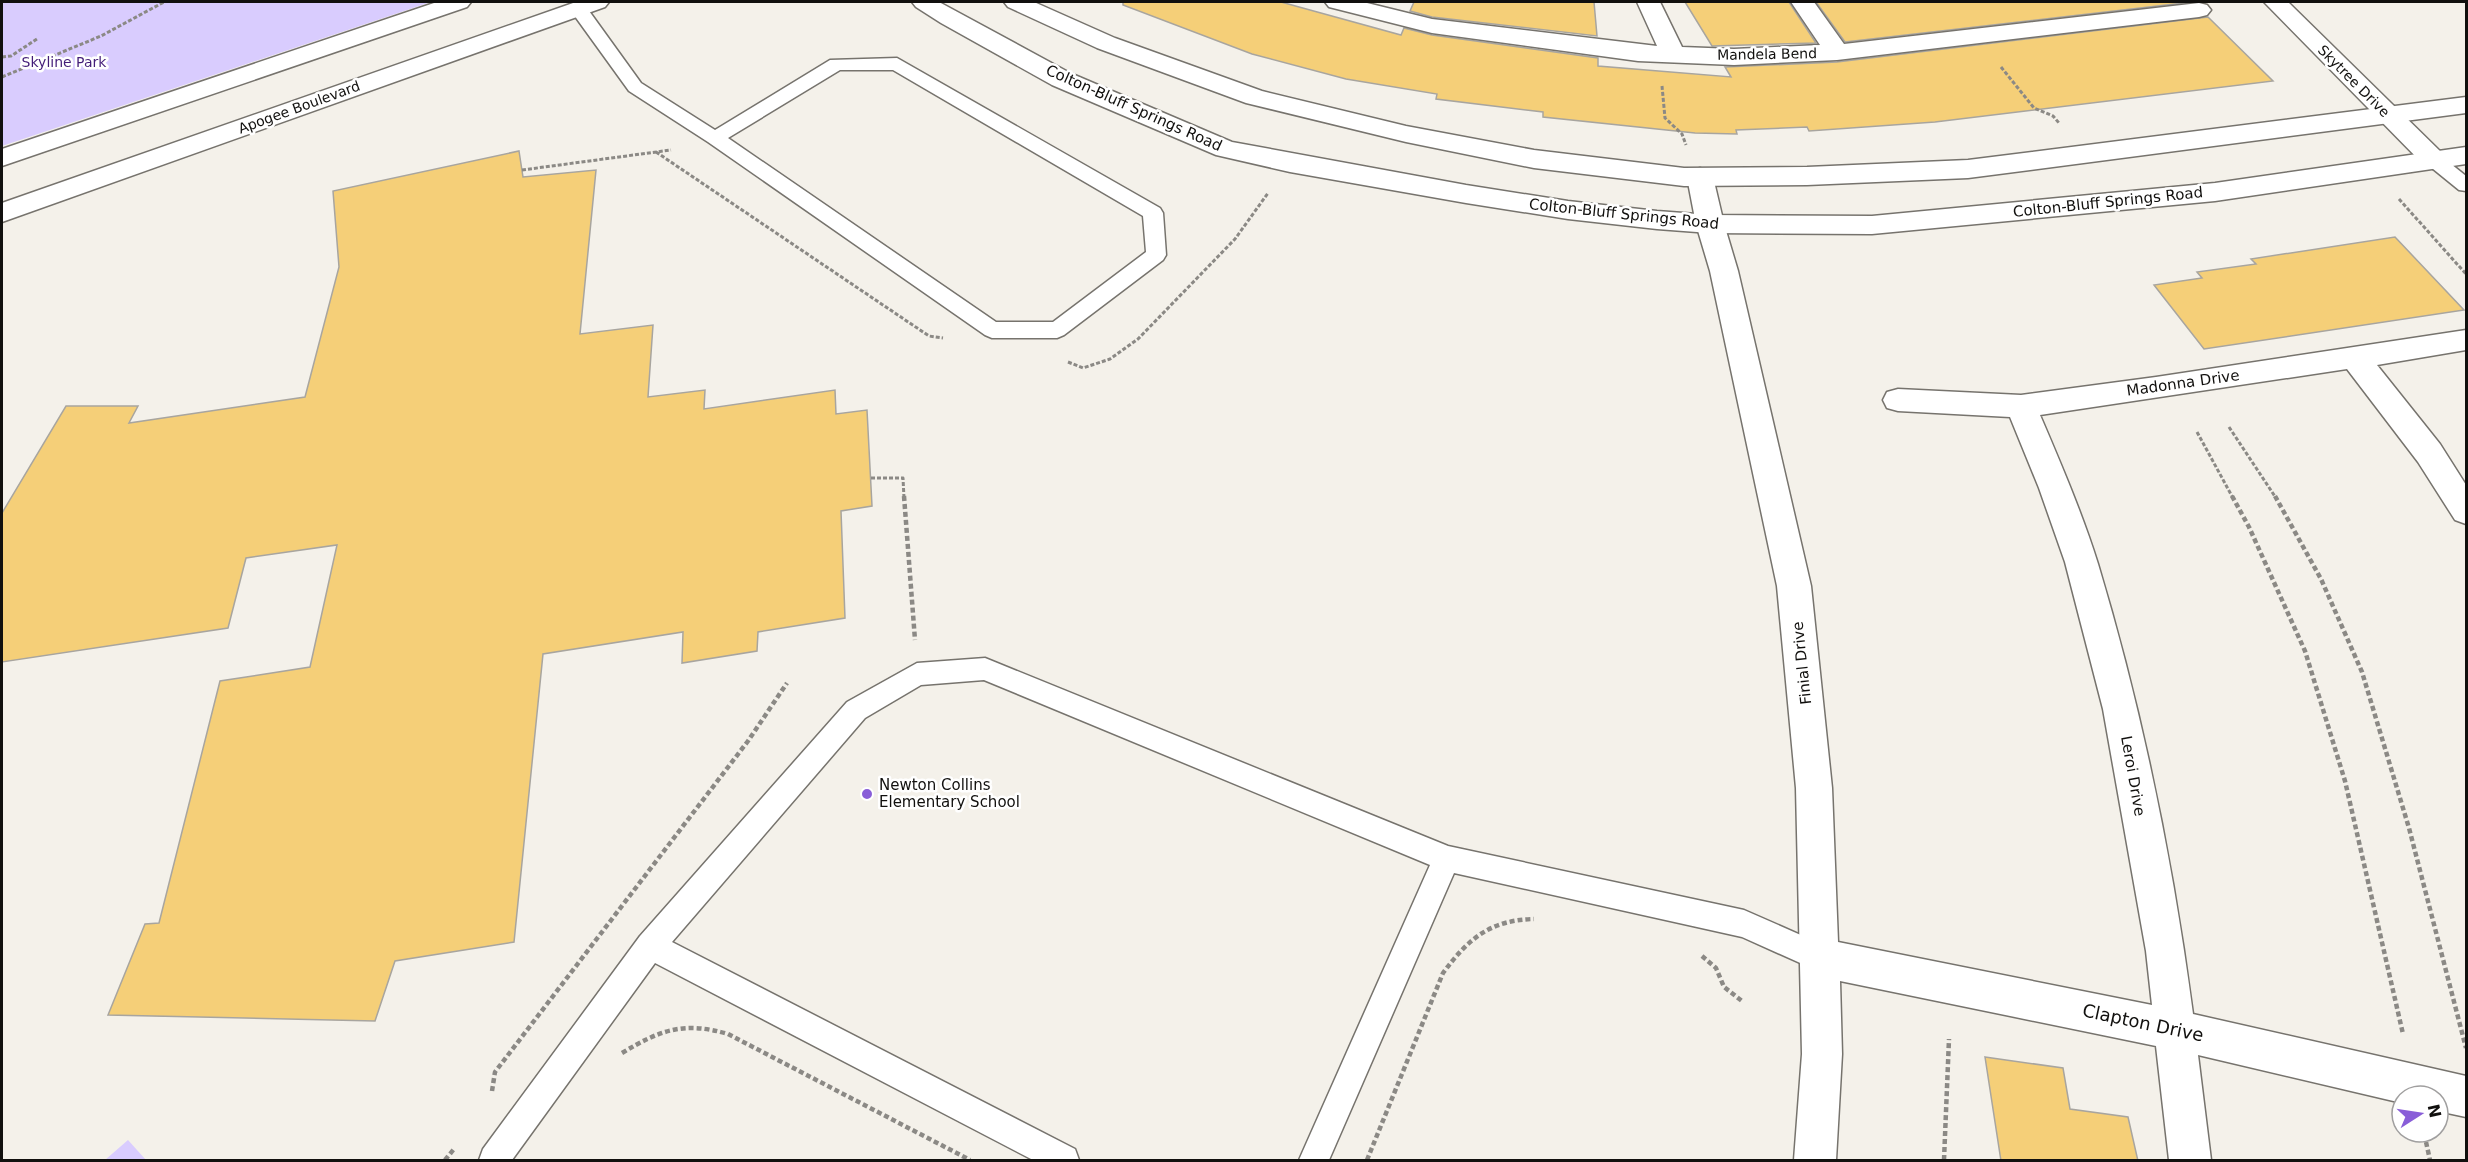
<svg xmlns="http://www.w3.org/2000/svg" width="2468" height="1162" font-family="'DejaVu Sans',sans-serif">
<rect width="100%" height="100%" fill="#f4f1ea"/>
<path fill="#d9ccfe" d="M2,2H431L2,146Z
M128,1140L146,1160H105Z"/>
<path fill="#f5cf78" stroke="#a8a59f" stroke-width="1.5" d="M1123,2H1281L1401,35L1404,28L1432,35L1598,58V66L1731,77L1725,67L1837,62L2208,17L2273,81L1935,122L1809,131L1807,127L1736,130L1737,134L1695,133L1543,117V112L1436,99L1437,94L1346,79L1252,54L1123,5Z
M1414,2H1594L1597,36L1432,17L1410,11Z
M1685,2H1789L1816,43L1712,46Z
M1816,2H2192L1845,42Z
M519,151L523,177L596,170L580,334L653,325L648,397L705,390L704,409L835,390L836,414L867,410L872,506L841,511L845,618L758,632L757,651L682,663L683,632L543,654L514,942L395,961L375,1021L108,1015L145,924L159,923L220,681L310,667L337,545L246,558L228,628L2,662V513L66,406H138L129,423L305,397L339,267L333,191Z
M2395,237L2464,310L2204,349L2154,285L2202,278L2197,272L2256,264L2251,259Z
M1985,1057L2063,1068L2070,1109L2128,1117L2138,1161H2001Z"/>
<g fill="none" stroke-linecap="round" stroke-linejoin="round">
<g stroke="#76736d" stroke-width="3">
<path id="lane" d="M578,3L584,4L641,83L715,130L830,60L897,58L1160,208L1163,213L1166,255L1163,260L1064,335L1057,338H992L985,335L708,142L629,91L569,8L572,4ZM840,70H893L1143,216L1146,252L1053,322H996L728,138Z
M2434,154L2441,156L2466,176V191L2459,190L2427,164L2424,160L2427,156Z
M985,658L1448,846L1744,910L1828,947L1832,957L1828,967L1818,971L1742,937L1454,873L1329,1160H1299L1430,865L984,680L921,685L865,718L672,942L1075,1149L1079,1160H1033L655,963L512,1160H479L483,1149L640,936L847,702L917,663Z"/>
</g>
<g stroke="#76736d" stroke-width="3">
<path id="street" d="M1325,2H1363L1432,19L1657,46L1637,2H1660L1682,47L1734,49L1820,45L1791,2H1814L1844,44L2199,3L2207,5L2211,10L2207,15L2199,17L1837,60L1734,65L1638,61L1432,33L1329,7Z
M2264,2H2288L2443,154L2447,160L2443,166L2434,169L2425,166Z
M1700,168L1709,171L1713,177L1724,224L1738,271L1811,586L1832,788L1838,942L2152,1005L2146,951L2103,709L2065,562L2039,488L2010,417L1898,411L1887,408L1883,400L1887,392L1898,389L2021,395L2156,377L2466,330V350L2377,365L2440,444L2466,485V524L2455,520L2418,462L2347,369L2040,415C2061,464 2082,513 2098,564C2142,710 2173,862 2193,1014L2466,1076V1117L2438,1111V1096H2402V1103L2198,1055L2211,1160H2169L2156,1046L1840,981L1842,1054L1836,1160H1794L1802,1054L1796,788L1777,586L1710,271L1696,224L1687,177L1691,171Z"/>
</g>
<g stroke="#76736d" stroke-width="3">
<path id="secondary" d="M437,2H471L467,7L2,166V149Z
M576,2H609L605,7L2,222V203Z
M912,2H939L1070,73L1232,142L1466,185L1568,201L1657,211L1710,215L1872,216L2215,183L2466,147V164L2215,201L1872,234L1710,233L1657,229L1568,219L1466,203L1290,172L1216,155L1052,85L941,23L916,7Z
M1004,2H1034L1115,38L1262,91L1406,126L1534,150L1684,168L1807,167L1968,160L2466,97V113L1968,178L1807,185L1684,186L1534,168L1406,142L1246,103L1097,48L1008,7Z"/>
</g>
<path stroke="#8b8985" stroke-width="3" stroke-dasharray="4 2" stroke-linecap="butt" d="M2,57L11,56L37,39
M2001,67L2034,108L2053,116L2059,123
M2,77L101,36L164,2
M1662,86L1665,118L1682,134L1686,145
M656,152L929,336L943,338
M522,170L671,150
M2399,199L2466,274
M1068,362L1083,368L1110,359L1138,339L1235,239L1268,193
M2229,427L2276,498
M2197,432L2233,498
M871,478H903L904,498"/>
<path stroke="#8b8985" stroke-width="4.5" stroke-dasharray="5 3" stroke-linecap="butt" d="M904,496L915,640
M2232,496L2249,527L2305,651L2345,781L2403,1034
M2275,496L2321,579L2362,672L2409,828L2466,1048
M1702,956L1716,968L1724,987L1742,1001
M622,1053C660,1030 684,1021 728,1034L970,1160
M492,1091L495,1072L748,741L787,683
M2426,1142L2430,1160
M445,1160L454,1149
M1367,1160L1443,973C1468,939 1490,920 1534,919
M1944,1160L1949,1039"/>
<use href="#lane" fill="#fff" fill-rule="evenodd"/>
<use href="#street" fill="#fff" fill-rule="evenodd"/>
<use href="#secondary" fill="#fff" fill-rule="evenodd"/>
</g>
<circle fill="#895ed8" stroke="#fff" stroke-width="2" cx="867" cy="794" r="6"/>
<g text-anchor="middle" stroke-width="5" stroke-linejoin="round" paint-order="stroke">
<g font-size="14" fill="#11100e" stroke="#fff">
<text transform="translate(1767 54) rotate(-1)" y="5">Mandela Bend</text>
<text transform="translate(2354 81) rotate(45)" y="5">Skytree Drive</text>
<text transform="translate(299 107) rotate(-20)" y="5">Apogee Boulevard</text>
</g>
<g font-size="14" fill="#431d78" stroke="#fff">
<text x="64" y="67">Skyline Park</text>
</g>
<g font-size="15" fill="#11100e" stroke="#fff">
<text transform="translate(1134 108) rotate(24)" y="5">Colton-Bluff Springs Road</text>
<text transform="translate(2108 202) rotate(-6)" y="5">Colton-Bluff Springs Road</text>
<text transform="translate(1624 214) rotate(6)" y="5">Colton-Bluff Springs Road</text>
<text transform="translate(2183 383) rotate(-8)" y="5">Madonna Drive</text>
<text transform="translate(1802 663) rotate(-96)" y="5">Finial Drive</text>
<text transform="translate(2133 776) rotate(80)" y="5">Leroi Drive</text>
</g>
<g font-size="15" fill="#11100e" stroke="#fff" text-anchor="start">
<text x="879" y="790">Newton Collins<tspan x="879" dy="17">Elementary School</tspan></text>
</g>
<g font-size="18" fill="#11100e" stroke="#fff">
<text transform="translate(2143 1023) rotate(12)" y="6">Clapton Drive</text>
</g>
</g>
<rect width="2468" height="1162" fill="none" stroke="#11100e" stroke-width="6"/>
<g transform="translate(2420 1114) rotate(78)"><circle r="28" fill="#ffffff" stroke="#a09f9f" stroke-width="1.5"/>
<path d="M0-4.5L10 22L0 15L-10 22Z" fill="#895ed8"/>
<text y="-9" font-size="16" font-weight="bold" text-anchor="middle" fill="#11100e">N</text>
</g>
</svg>
